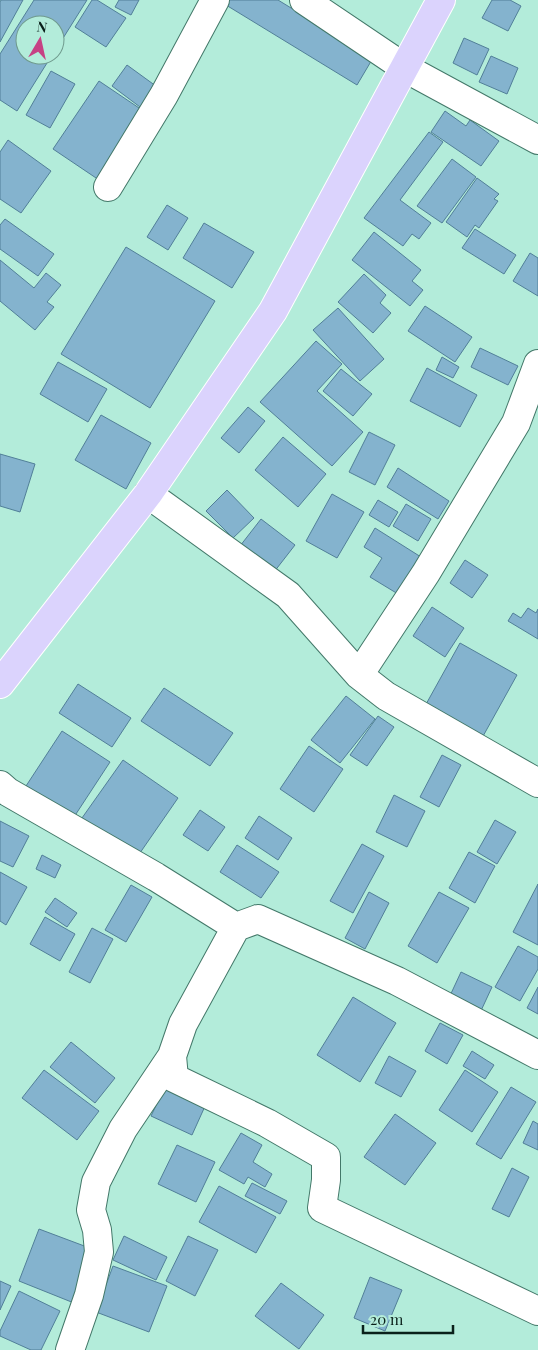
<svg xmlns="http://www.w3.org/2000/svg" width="538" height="1350" font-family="'Playfair Display',serif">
<rect width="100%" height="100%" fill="#b3ecda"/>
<path fill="#84b3ce" stroke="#517f98" d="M1,0H23L0,42V2Z
M34,0H87L55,51V25H25V55H52L17,111L0,100V54Z
M92,0H97L126,18L106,47L75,27Z
M119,0H139L131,15L115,7Z
M229,0H278L373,58L357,85L226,5Z
M492,0H510L521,6L508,31L482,18Z
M464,38L489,49L477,75L453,63Z
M491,56L518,68L507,94L479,82Z
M127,65L160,89L144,110L112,86Z
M51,71L75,84L50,128L26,115Z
M99,81L148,114L102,182L53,149Z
M445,111L466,126L470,120L499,141L481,166L431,132Z
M429,132L443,142L400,200L431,223L419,239L412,234L403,246L364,218Z
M8,140L51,171L21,213L0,199V152Z
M452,159L476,177L442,223L417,206Z
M477,178L499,194L494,199L498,201L479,228L475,225L467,237L446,222Z
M167,205L188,218L168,250L147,237Z
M5,219L54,254L38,276L0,249V225Z
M204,223L254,252L232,288L183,258Z
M475,229L516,255L504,274L462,248Z
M374,232L421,270L412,281L423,290L410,306L352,260Z
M126,247L215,301L150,408L61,354Z
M530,253L538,258V296L513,281Z
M0,260L34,288L46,273L61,285L47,302L54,307L35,330L0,301Z
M364,274L386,295L380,303L391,313L373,333L338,302Z
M425,306L472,337L455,362L408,331Z
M338,308L384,359L360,381L313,330Z
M316,341L342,364L317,391L363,432L332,466L260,402Z
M480,348L518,366L508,385L471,367Z
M442,357L459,367L453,378L436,370Z
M58,362L107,389L88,422L40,394Z
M427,368L477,395L460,427L410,401Z
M341,369L372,394L353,416L323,391Z
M248,407L265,421L239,453L221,438Z
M101,415L151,443L126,489L75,460Z
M369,432L395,445L375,485L349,472Z
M283,437L326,474L298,507L255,470Z
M0,454L35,464L20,512L0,506Z
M398,468L449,501L438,519L387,487Z
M227,490L254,518L233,538L206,511Z
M332,494L364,512L337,558L306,541Z
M378,500L398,512L389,527L369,515Z
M406,504L431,519L418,541L393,526Z
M261,519L295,545L274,572L240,546Z
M375,528L421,557L398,594L370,577L382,558L364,547Z
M465,560L488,575L472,598L450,583Z
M432,607L464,628L445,657L413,636Z
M528,608L536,613L538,609V639L508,621L513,613L521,618Z
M460,643L517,675L482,738L425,706Z
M78,684L131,718L112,747L59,713Z
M164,688L233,733L210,766L141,721Z
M346,696L375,719L340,763L311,740Z
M378,716L394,727L367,766L350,755Z
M62,731L110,762L74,817L26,786Z
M309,746L343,769L314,812L280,789Z
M442,755L461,765L439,807L420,797Z
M123,760L178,798L133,863L77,825Z
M394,795L425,811L407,847L376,832Z
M200,810L225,827L208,851L183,835Z
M259,816L292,838L278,860L245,838Z
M495,820L516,832L497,864L477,852Z
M0,821L29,836L13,867L0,861Z
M362,844L384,856L353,913L330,901Z
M237,845L279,872L261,898L220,872Z
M469,852L495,866L475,903L449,888Z
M42,855L61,865L55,878L36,869Z
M0,872L27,887L6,925L0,921Z
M538,884V945L513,932Z
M131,885L152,897L126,942L105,930Z
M369,892L389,903L365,949L345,938Z
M439,892L469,908L437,963L408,946Z
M55,898L77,913L67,927L45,912Z
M45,917L75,934L60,961L30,944Z
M92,928L113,939L90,983L69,972Z
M518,946L538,957V969L520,1001L495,987Z
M461,972L492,987L479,1015L448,1000Z
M538,987V1014L527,1008Z
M353,997L396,1023L360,1082L317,1055Z
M440,1023L463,1035L447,1064L425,1051Z
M71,1042L115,1078L95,1103L50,1067Z
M472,1051L494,1065L485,1079L463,1066Z
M389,1056L416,1071L401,1097L375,1083Z
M44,1070L99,1111L77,1140L22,1098Z
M465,1070L498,1092L472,1132L439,1110Z
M166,1085L206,1104L192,1135L151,1116Z
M511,1087L536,1102L501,1159L476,1144Z
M395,1114L436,1143L405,1185L364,1157Z
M533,1121L538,1124V1150L523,1143Z
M241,1133L262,1145L253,1162L272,1174L265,1187L248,1177L244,1184L219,1170Z
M177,1145L215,1162L196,1202L158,1184Z
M512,1168L529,1177L509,1217L492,1209Z
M252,1183L287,1201L280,1214L245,1196Z
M219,1186L276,1217L256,1253L199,1222Z
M39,1229L95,1250L74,1303L19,1281Z
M124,1236L167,1257L156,1280L113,1260Z
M188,1236L218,1250L195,1296L166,1281Z
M113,1266L167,1286L149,1332L96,1312Z
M370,1277L402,1290L385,1331L354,1318Z
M0,1281L11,1286L0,1310Z
M281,1283L324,1315L299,1349L255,1316Z
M19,1291L60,1311L41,1350H31L0,1336V1331Z"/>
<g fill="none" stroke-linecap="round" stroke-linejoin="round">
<g stroke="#437869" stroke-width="30">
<path id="street" d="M304,0L405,68L538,140
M108,187L164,95L215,0
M148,494L288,595L359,675L386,696L538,783
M359,675L426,573L516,423L538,364
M0,785L8,792L156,877L236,927L258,919L397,981L538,1055
M236,927L183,1024L172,1056L174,1078L267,1123L326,1157V1180L322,1208L538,1311
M70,1350L89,1295L99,1252L97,1230L91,1210L96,1182L123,1129L172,1056"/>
</g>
<g stroke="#fff" stroke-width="30">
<path id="primary" d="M0,684L148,494L273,311L441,0"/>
</g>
<use href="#street" stroke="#fff" stroke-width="28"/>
<use href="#primary" stroke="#dbd3fd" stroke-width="28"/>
</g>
<g transform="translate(40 40) rotate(9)"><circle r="24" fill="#b3ecda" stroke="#6f9a8d"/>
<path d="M0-4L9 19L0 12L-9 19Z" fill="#c64184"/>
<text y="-8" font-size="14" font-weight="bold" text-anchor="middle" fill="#0a201a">N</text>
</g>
<path d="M363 1325v8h90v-8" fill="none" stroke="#0a201a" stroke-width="2.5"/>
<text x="370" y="1325" font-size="15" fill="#0a201a" stroke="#b3ecda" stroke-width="4" paint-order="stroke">20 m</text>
</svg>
